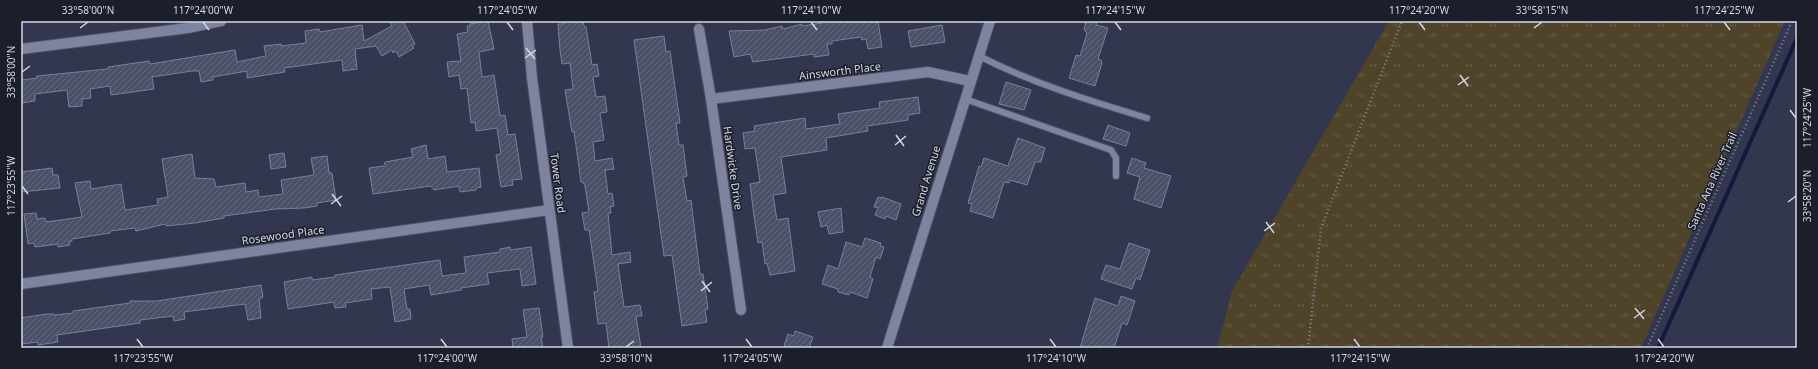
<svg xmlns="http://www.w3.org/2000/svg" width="1818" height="369" font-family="'Noto Sans',sans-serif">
<defs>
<pattern id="grass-tufts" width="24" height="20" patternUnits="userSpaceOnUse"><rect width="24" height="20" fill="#4f442a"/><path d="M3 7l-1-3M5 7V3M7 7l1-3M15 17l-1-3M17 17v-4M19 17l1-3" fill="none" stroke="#675e49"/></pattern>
<pattern id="building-hatch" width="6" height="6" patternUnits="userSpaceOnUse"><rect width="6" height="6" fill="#4b5069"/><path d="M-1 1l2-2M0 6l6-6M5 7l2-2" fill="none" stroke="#64687e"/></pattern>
</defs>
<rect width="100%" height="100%" fill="#32364e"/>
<path fill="url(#grass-tufts)" d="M1389,21H1785L1641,348H1217L1232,291Z"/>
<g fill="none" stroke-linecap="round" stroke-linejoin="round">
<path stroke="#15183d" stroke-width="4" d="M1658,348L1797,38"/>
</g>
<path fill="url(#building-hatch)" stroke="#7a7f9b" d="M389,21H403L415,44L412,46L414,48L399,57L396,51L393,53L392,50L382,56L376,46L355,49L357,69L343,71L342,60L284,68L285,72L247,78V71L213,77V80L201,82L199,71H192L152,77L154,89L111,95L110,86L90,89L91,98L82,99V106L69,107L67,90L35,94V101L21,103L22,80L37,78V76L108,69V67L149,61L150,64L235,50L237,62L266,56L264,46L281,44V46L306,43L305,31L319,29L320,32L362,25L364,41L392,26Z
M488,21L494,49L479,52L482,77L494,75L500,116L505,115L508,135L515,134L522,179L512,180L513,185L501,187L496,155L501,154L497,128L476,131L475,122L471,123L467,88L461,89L459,75L449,77L447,62L461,61L457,34L468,32L467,26H470V24Z
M563,21H583L584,26L586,27L592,65L597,64L599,76L593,77L596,97L605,96L607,112L600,113L604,140L593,142L595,161L612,158L614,169L605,170L608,194L612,193L614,206L610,207L611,213H608L612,255L630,252L631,262L618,264L624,307L640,305L642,316H636L641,348H609L606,323L598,324L594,292L598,291L589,230H585L582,213L589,212L585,186L583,182H581L574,131L572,132L565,90L573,89L570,63L562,64L560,50L558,24H563Z
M821,21H878L882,47L868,49L866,39L862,40L861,37L832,41V44H827L829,55L814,57V54L753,62L750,54L734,57L729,31L765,30L782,26L783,29L802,24V26L822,23Z
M1086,21H1097L1096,25L1108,28L1098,59L1101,60L1102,63L1095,86L1069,78L1076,55L1080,56L1087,33L1084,30Z
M942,25L945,42L911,47L908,31Z
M664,36L666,52L670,51L680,123H676L679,145H683L687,176L683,177L687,201L691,200L700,274H703L708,309L705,310L707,322L682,326L672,255L664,256L634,40Z
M1006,82L1031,90L1024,110L999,104Z
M918,97L920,113L908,115V120L867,126L868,131L826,138L827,150L781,157L786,193L773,195L777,220L788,218L795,271L770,275L767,263L765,264L762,242L758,243L754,216L750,184L760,182L755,148L745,149L743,133L755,131L754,126L805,118L806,129L840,124L838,114L880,108L879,102Z
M1108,125L1130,133L1126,146L1103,139Z
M1018,138L1045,148L1041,162H1035L1027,185L1010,180L1009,183L1004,182L993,218L970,211L972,204L968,203L979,166L981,167L984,158L1008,166Z
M426,145L428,159L445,156L447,172L479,168L481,187L476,188V190L460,192L459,186L434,190L431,186L373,194L369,168L384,166L385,162L413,157L411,149Z
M284,153L286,167L271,169L269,155Z
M192,154L195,178L214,179L216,187L245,183L246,192L258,190L259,197L283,194L281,180L314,175L311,158L327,156L329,173H332L336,200L317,203V206L304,208L275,209L224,216V218L195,223L166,226L165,224L136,231L135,228L110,231V233L72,239V241H69L70,245L58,247V244L35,247L34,243L28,244L24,214L36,213L37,219L45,218L46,222L82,217L75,183L90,181L91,189L121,184L125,210L158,205L157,199L168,197L162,159Z
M1132,158L1146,163L1144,168L1171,176L1161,208L1134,199L1140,177L1127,173Z
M52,168L53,175H58L60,188L21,192V172Z
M878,197L881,198L882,197L901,204L896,220L886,216L885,219L875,215L878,208L874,207Z
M841,208L843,232L829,234L827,225L821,227L818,212Z
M865,238L881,243L880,246L884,247L880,259L876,257L870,277L873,279L867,298L850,292L849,295L838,292V289L822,284L828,265L838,269L846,242L862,247Z
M1129,243L1150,250L1140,280L1136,278L1132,289L1101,279L1106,265L1120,269Z
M510,247V250L531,247L536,284L522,286L520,269L487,273L489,284L461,288V290L431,295L429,285L404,289L407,309H410L411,319L395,322L390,287L371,289L372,299L345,303L346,307L335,308L334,302L288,309L284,282L312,277V280L335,277V275L440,260L442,276L466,273L464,257L500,252V249Z
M261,285L263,297L259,299L261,318L248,320L245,304L184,312L185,319L174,321L173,316L140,320V323L57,335L58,342L38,345V342L21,344V318L46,314H54V315L73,313V311L130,303V301H157Z
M1121,296L1135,301L1127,325L1122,323L1114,348H1080L1095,298L1118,306Z
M539,308L543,337H541L543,348H513L512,339L527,337L523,310Z
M795,331L813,337L809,348L784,346L788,334L794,336Z"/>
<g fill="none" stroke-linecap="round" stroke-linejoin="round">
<g stroke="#4e5165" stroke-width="8">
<path id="service" d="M979,56C1032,83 1090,101 1147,118
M965,99L1111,150L1116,158V176"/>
</g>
<g stroke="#4e5165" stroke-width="12">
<path id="minor" d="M527,21L532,78L568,348
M699,29L711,99L741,310
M21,49L188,28L221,21
M711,99L928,72L970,81
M21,284L549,210"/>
</g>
<g stroke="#4e5165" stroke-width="12">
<path id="tertiary" d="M887,348L990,21"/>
</g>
<path stroke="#808497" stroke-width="2.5" stroke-dasharray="1 3" stroke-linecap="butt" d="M1308,348L1321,228L1402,21
M1647,348L1792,21"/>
<use href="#service" stroke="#7e849f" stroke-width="6"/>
<use href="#minor" stroke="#7e849f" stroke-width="10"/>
<use href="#tertiary" stroke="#7e849f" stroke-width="10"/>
</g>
<path fill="none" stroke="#d3d7e6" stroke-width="1.5" d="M203,22L209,30M507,22L513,30M811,22L817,30M1115,22L1121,30M1419,22L1425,30M1724,22L1730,30M80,28L88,22M1534,28L1542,22M526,48L535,59M525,58L536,50M22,72L30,66M1460,75L1468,86M1458,85L1469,77M1790,110L1796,118M896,135L904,146M895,145L906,136M22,186L28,194M332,194L341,206M1788,202L1796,196M331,204L342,196M1266,222L1274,233M1264,231L1275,223M702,281L710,292M701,291L712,282M1635,308L1644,319M1634,318L1645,310M137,339L143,347M441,339L447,347M746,339L752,347M1050,339L1056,347M1354,339L1360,347M1658,339L1664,347M626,347L634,341"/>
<g text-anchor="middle" stroke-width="3" stroke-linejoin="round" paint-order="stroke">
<g font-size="11" fill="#d3d7e6" stroke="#1c1f29">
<text transform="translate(840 71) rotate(-7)" y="4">Ainsworth Place</text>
<text transform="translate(733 168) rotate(82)" y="4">Hardwicke Drive</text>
<text transform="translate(926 181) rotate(-73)" y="4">Grand Avenue</text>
<text transform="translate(1712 181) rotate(-66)" y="4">Santa Ana River Trail</text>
<text transform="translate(558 183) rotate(83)" y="4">Tower Road</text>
<text transform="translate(283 235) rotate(-8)" y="4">Rosewood Place</text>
</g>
</g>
<rect width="1818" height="369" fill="none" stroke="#1c1f29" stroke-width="44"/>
<rect x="22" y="22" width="1774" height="325" fill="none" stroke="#d3d7e6" stroke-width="1.5"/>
<g font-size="10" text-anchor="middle" fill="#d3d7e6">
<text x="88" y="14">33°58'00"N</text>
<text x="203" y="14">117°24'00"W</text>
<text x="507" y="14">117°24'05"W</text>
<text x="811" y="14">117°24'10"W</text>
<text x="1115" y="14">117°24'15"W</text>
<text x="1419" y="14">117°24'20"W</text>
<text x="1542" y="14">33°58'15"N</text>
<text x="1724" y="14">117°24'25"W</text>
<text transform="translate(11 72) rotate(-90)" y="4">33°58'00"N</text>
<text transform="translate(1807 118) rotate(-90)" y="4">117°24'25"W</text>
<text transform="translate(11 186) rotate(-90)" y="4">117°23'55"W</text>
<text transform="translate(1807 196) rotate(-90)" y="4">33°58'20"N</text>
<text x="143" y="362">117°23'55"W</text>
<text x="447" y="362">117°24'00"W</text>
<text x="626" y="362">33°58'10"N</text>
<text x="752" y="362">117°24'05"W</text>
<text x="1056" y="362">117°24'10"W</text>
<text x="1360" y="362">117°24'15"W</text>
<text x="1664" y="362">117°24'20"W</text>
</g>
</svg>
